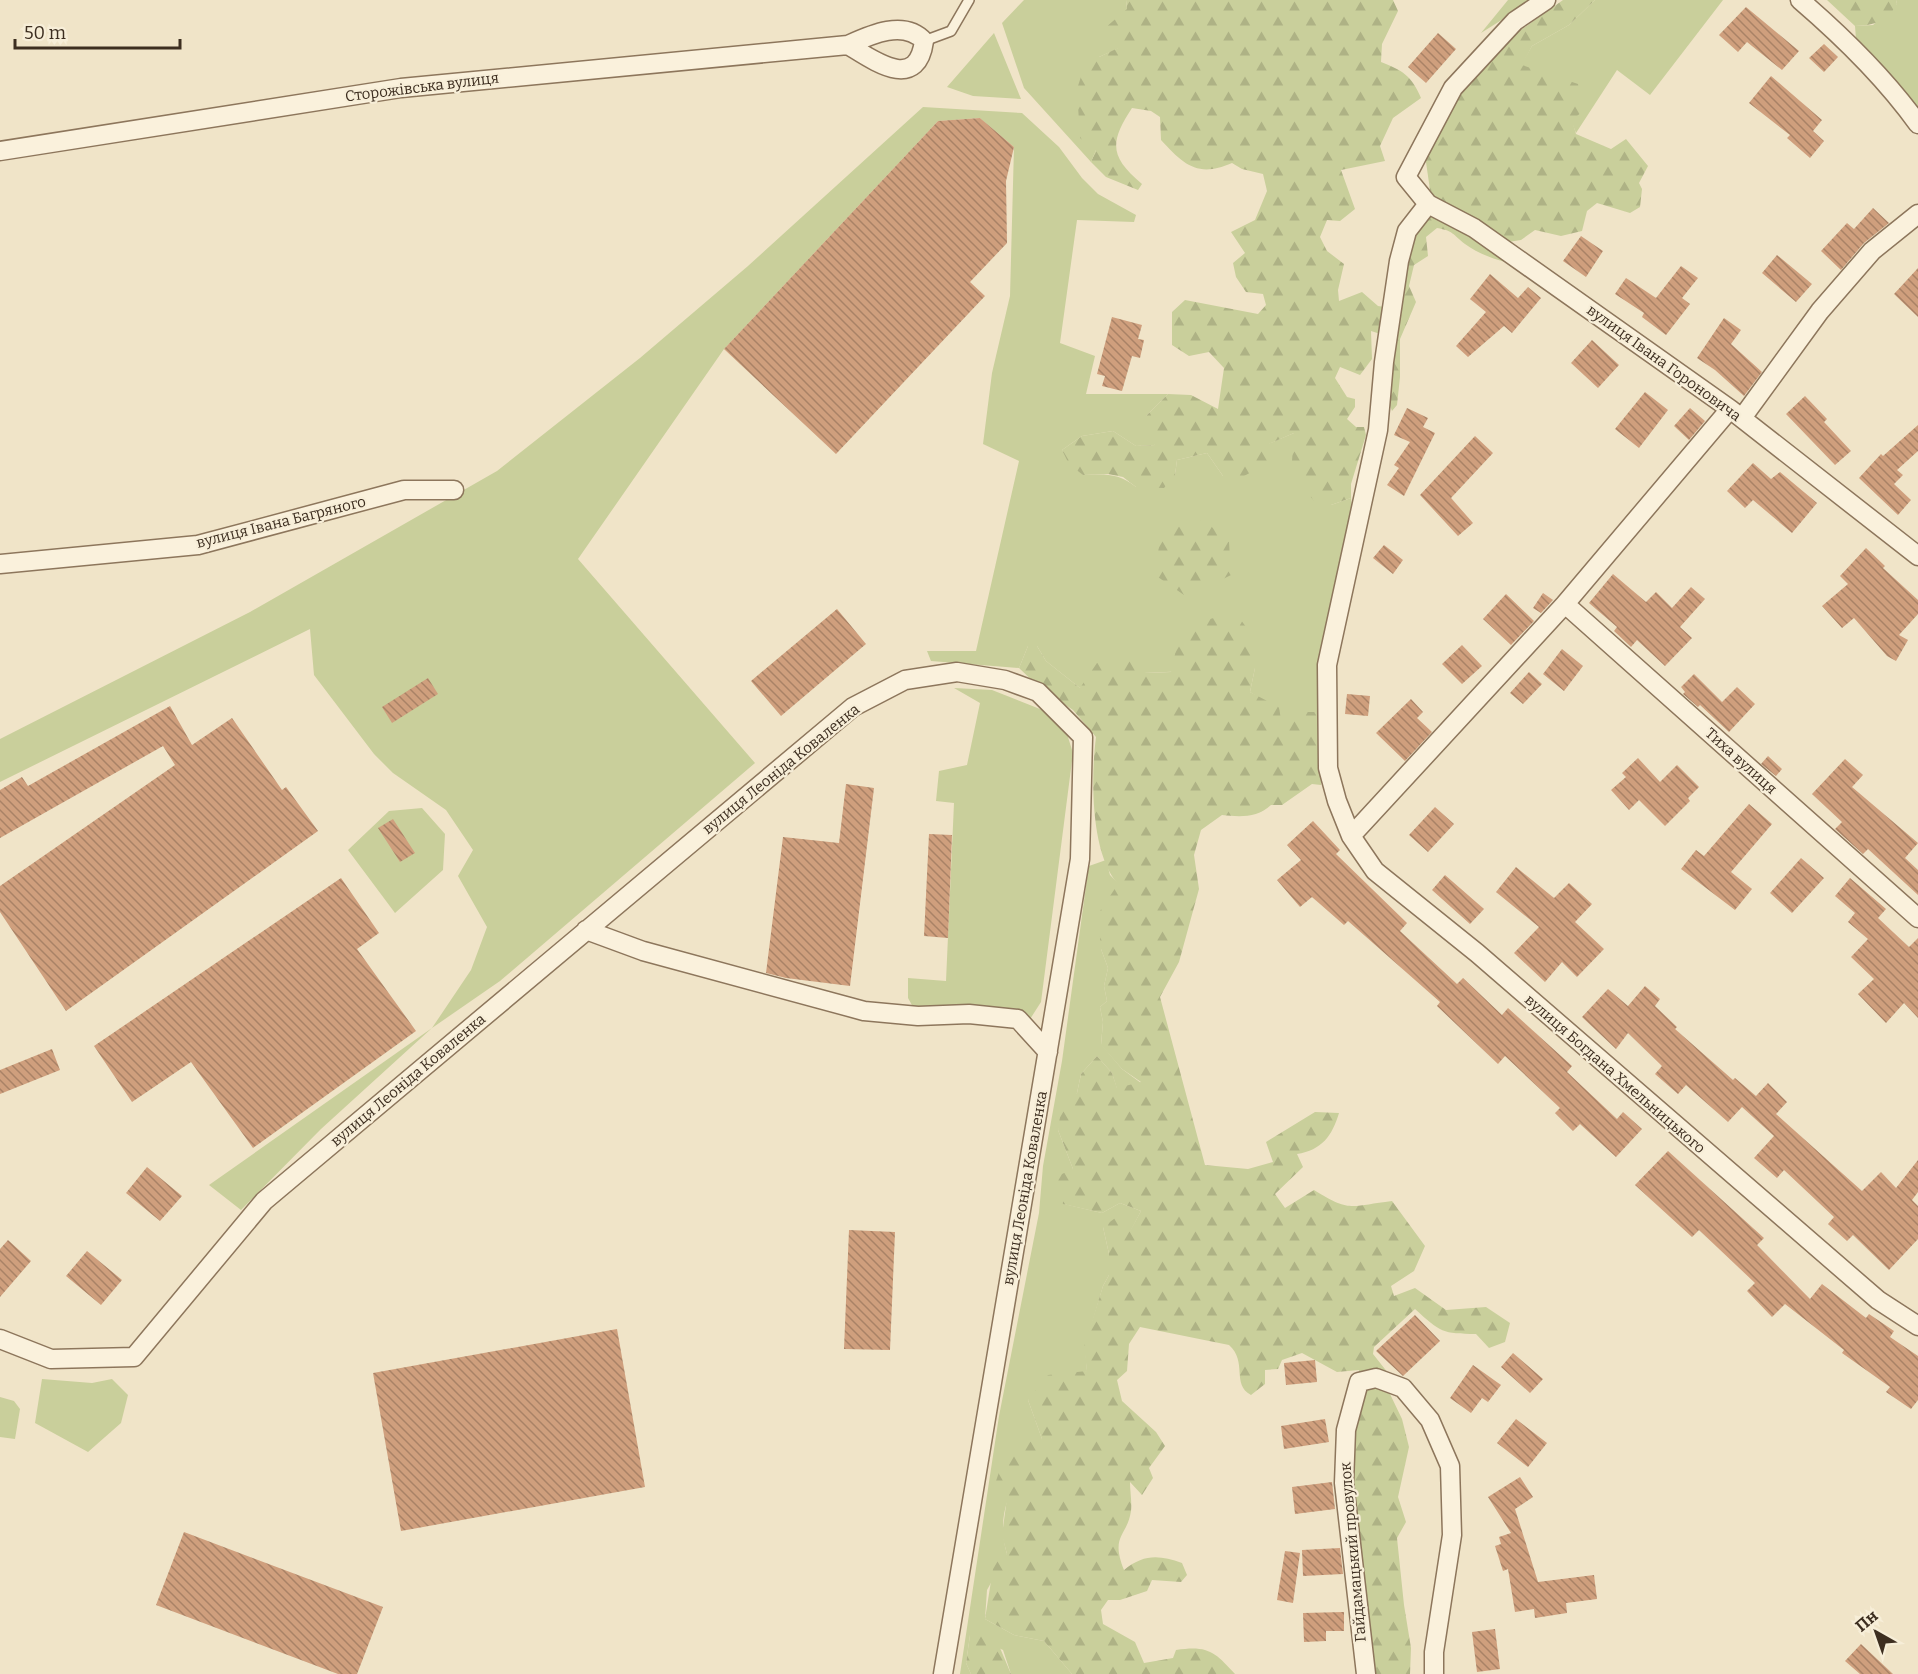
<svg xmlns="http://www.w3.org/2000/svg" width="1918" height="1674" font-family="Bitter,serif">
<defs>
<pattern id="forest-firs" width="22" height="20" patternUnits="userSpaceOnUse" patternTransform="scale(1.5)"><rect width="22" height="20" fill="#c9cf9b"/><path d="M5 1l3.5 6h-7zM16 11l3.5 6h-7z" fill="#aeb285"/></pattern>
<pattern id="building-back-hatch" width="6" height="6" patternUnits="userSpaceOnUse" patternTransform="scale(1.5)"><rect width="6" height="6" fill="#cf9f7d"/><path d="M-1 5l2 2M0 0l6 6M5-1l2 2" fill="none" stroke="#a98266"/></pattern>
</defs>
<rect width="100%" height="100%" fill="#f0e4c8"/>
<path fill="#c9cf9b" d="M1024,0H1126L1127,9L1119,48L1099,57L1096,150L1091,162L1024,88L1002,23Z
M1508,0H1533L1481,33Z
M1595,0H1723L1650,95L1617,70L1576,133L1571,120L1521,65L1532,46L1569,25Z
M1896,0H1918V109L1856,39L1855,26L1873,25L1897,4Z
M994,33L1021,99L973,96L947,87Z
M923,107L1022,113L1059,147L1082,178L1098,194L1136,215L1134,222L1077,220L1060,343L1095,356L1086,394H1168L1146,416L1155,445L1136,446L1113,431L1082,436L1062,450L1083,475C1105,474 1119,473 1136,487L1175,475L1177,460L1207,453L1223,476L1268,444L1294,433V446L1331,505L1351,498L1353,516L1328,718L1280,721L1261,699L1250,692L1255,668L1144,673L1080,688L1046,661L1037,646H1028L1019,668L931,661L927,651H976L1019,461L983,444L992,373L1010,296L1014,147L980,118L938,121L724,349L578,559L755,763L500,981L432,1028L321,1129L241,1210L209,1185L432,1028L471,970L487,927L458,876L473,850L446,810L393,773L374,754L314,675L310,629L0,782V739L250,612L497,471L640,358L748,266Z
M954,688L992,690L1050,713L1067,734L1073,753L1041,1002L1025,1027L918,1016L908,998V978L946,981L954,803L936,801L939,771L967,765L980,703Z
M422,808L445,834L443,870L395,913L348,850L389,811Z
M1106,860L1110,875L1119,884L1101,949L1108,968L1104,986L1107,1001L1100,1007L1103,1022L1101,1044L1122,1069L1141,1083L1117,1089L1112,1073L1097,1056L1081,1074L1077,1093L1058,1130L1073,1169L1064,1204L1102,1213L1120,1203L1141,1211L1130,1232L1103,1227L1109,1254V1275L1103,1286L1085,1347L1087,1371L1028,1400L1042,1439C1018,1479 993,1506 1007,1554L987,1590L985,1619L1014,1635L1044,1641L1072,1674H1011L1003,1650L970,1635L966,1663L971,1674H960L999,1416L1039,1213L1043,1166L1062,1061L1088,872L1089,866Z
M42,1379L92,1383L112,1379L128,1395L121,1423L88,1452L35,1423Z
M0,1397L14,1401L20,1409L15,1439L0,1437Z"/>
<path fill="url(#forest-firs)" d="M1126,0H1393L1398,11L1382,44L1381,62C1402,70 1412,76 1421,98L1393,118L1380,146L1385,161L1341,170L1355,209L1340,221L1327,220L1320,237L1327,251L1344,264L1338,290L1339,301L1362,292L1378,306L1397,309L1407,237L1430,215L1459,224L1505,262C1491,258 1477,253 1465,244C1452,234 1454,231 1437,228L1426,237L1428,256L1414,265L1409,286L1416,302L1400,339V377L1397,405L1392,411L1389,403L1390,337L1371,331L1372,359L1360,375L1340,367L1335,378L1347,397L1355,399V407L1347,419L1356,427H1364L1366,435L1351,484V498L1331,505L1317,504L1291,475L1294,433L1269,444L1267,464L1242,477L1223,476L1207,453L1177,460L1175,475L1164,488L1136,487L1123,477L1108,474L1083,475L1069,464L1062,450L1082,436L1113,431L1136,446L1155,445L1143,431L1146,416L1168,394L1191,395L1218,409L1224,368L1209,352L1189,356L1172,345V312L1185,300L1258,314L1266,305L1263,294L1246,292L1236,277L1233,263L1245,253L1231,232L1255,220L1267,191L1263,174L1242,169L1232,163C1198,178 1184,165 1161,140L1160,117L1151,111L1132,108C1109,143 1110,157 1142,184L1138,190L1106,177L1091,162L1096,150L1080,138L1077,89L1089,52L1099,57L1118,48L1108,43L1105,28L1127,9Z
M1563,0H1595L1569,25L1532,46L1522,65L1578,84L1582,112L1572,120L1576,134L1611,149L1626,139L1648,166L1639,183L1642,189L1640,207L1630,213L1597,203L1587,211L1582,231L1561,236L1535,230L1521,240L1508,242L1477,219L1443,208L1430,190L1425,155L1452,101L1501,44Z
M1827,0H1896L1897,4C1887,22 1875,25 1855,26Z
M1204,520L1229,542L1231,575L1187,597L1155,575L1161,531Z
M1235,612L1252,635L1255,668L1250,692L1279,707L1281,720L1295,712H1320L1321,785L1312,784L1282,805H1271C1257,818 1240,817 1222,815L1201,830L1194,855L1199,889L1179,962L1160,997L1205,1165L1248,1169L1273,1162L1266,1142L1315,1112L1339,1113C1332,1136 1322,1150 1297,1154L1303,1167L1275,1194L1285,1208L1314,1190C1351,1213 1350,1206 1392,1201L1425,1246L1414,1271L1391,1286L1394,1296L1415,1288L1446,1310L1486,1307L1510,1323L1505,1342L1489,1348L1476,1334C1443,1334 1440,1332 1415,1309L1374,1347L1373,1354L1392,1378L1390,1394L1402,1419L1409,1447L1398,1497L1406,1522L1397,1538L1404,1605L1411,1648L1410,1674H1376L1373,1670L1350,1482L1355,1454L1351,1431L1358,1394L1359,1370L1337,1372L1302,1353L1282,1360L1278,1369L1265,1370V1384L1251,1395C1231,1384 1248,1362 1229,1345L1140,1327L1129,1344L1127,1371L1117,1380L1122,1401L1156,1432L1165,1446L1149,1468L1153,1478L1142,1495L1130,1482C1130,1491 1132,1502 1131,1511C1127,1537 1110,1535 1124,1570C1144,1554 1159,1555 1182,1563L1187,1575L1181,1582L1152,1580L1147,1591L1120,1600H1108L1101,1610L1103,1624L1135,1642L1144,1663L1173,1658L1176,1650C1208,1645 1215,1652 1235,1674H1072L1044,1641L1014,1635L985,1619L994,1562L1007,1554L1002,1535L1007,1498L996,1481L1008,1446L1042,1439L1028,1400L1048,1375L1087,1371L1084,1347L1103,1286L1109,1275V1254L1103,1227L1118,1216L1130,1231L1141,1211L1120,1203L1102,1213L1063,1204L1053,1178L1073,1169L1058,1130L1062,1103L1077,1093L1081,1074L1097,1056L1112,1073L1117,1088L1141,1082L1122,1069L1101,1045L1103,1022L1100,1007L1107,1001L1104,986L1108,968L1101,949L1098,914L1118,884C1090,853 1091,776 1096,737L1073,710L1039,687L1019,668L1028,646H1037L1046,661L1080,688L1097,663L1129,660L1144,673L1171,672L1177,645L1210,619Z
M970,1635L995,1636L1011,1674H971L966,1663Z"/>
<path fill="url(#building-back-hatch)" d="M1746,7L1799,51L1782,70L1747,42L1738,52L1719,35Z
M1438,33L1456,49L1426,83L1408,67Z
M1824,44L1838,57L1824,72L1809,58Z
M1771,76L1822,120L1813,131L1824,141L1810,158L1787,138L1790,135L1749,103Z
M980,118L1014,147L1006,181L1007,243L970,282L985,296L836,454L724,349L938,121Z
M1873,208L1889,223L1864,243L1841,270L1821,251L1847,223L1854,229Z
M1581,236L1603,251L1586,277L1563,261Z
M1777,255L1812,284L1796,302L1762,273Z
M1681,266L1698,278L1682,298L1690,304L1666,335L1642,317L1644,313L1615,294L1626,278L1656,298Z
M1918,268V317L1894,294Z
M1490,274L1518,298L1528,287L1541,298L1512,333L1504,326L1468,357L1456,346L1486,312L1470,299Z
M1112,317L1142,325L1138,339L1144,340L1140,358L1132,356L1122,391L1102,386L1105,376L1097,374Z
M1724,318L1741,330L1731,344L1762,372L1744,396L1715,370L1697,358Z
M1592,340L1619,365L1598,388L1571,363Z
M1645,392L1668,410L1639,448L1615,429Z
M1805,396L1827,419L1824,422L1851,451L1835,465L1786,414Z
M1407,408L1428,418L1423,427L1435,433L1404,496L1387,485L1399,468L1394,465L1410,442L1394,435Z
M1690,408L1705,421L1689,440L1674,426Z
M1918,425V451L1897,470L1903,475L1894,484L1911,500L1898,515L1859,478L1881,454L1883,456Z
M1475,436L1493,453L1451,498L1473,523L1458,536L1420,495Z
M1753,463L1771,479L1780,472L1817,503L1792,533L1753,500L1745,508L1727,491Z
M1384,545L1403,560L1393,574L1373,558Z
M1866,548L1885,566L1883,568L1918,600V614L1899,635L1908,640L1896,661L1887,656L1854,618L1842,628L1822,606L1848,584L1840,576Z
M1613,574L1646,602L1656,592L1672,608L1691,587L1705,599L1680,627L1692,638L1665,666L1637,640L1631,647L1614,631L1617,627L1589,603Z
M1543,593L1553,600L1541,613L1533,608Z
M1506,594L1534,621L1511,645L1483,619Z
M837,609L866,644L781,716L751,681Z
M1462,645L1482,666L1462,684L1442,664Z
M1562,649L1583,666L1564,691L1543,674Z
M1529,672L1542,684L1523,704L1510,693Z
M1694,674L1722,702L1737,687L1755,704L1729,732L1700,705L1698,707L1683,694L1685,692L1681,687Z
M428,678L438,694L392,723L382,707Z
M1347,694L1370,696L1368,716L1345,714Z
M1411,699L1423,712L1417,718L1432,732L1405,761L1376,733Z
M170,706L192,745L232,718L282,790L286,787L318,831L66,1011L0,912V886L175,765L163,746L0,838V790L22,777L28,786Z
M1768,756L1782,769L1776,776L1761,764Z
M1638,758L1660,782L1677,765L1699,787L1688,798L1690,801L1665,826L1639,800L1629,810L1611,790L1626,777L1622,773Z
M1845,759L1863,775L1852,787L1918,843L1905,858L1918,870V895L1868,849L1863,854L1835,829L1842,822L1812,794Z
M846,784L874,788L850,986L786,978L766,973L783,837L839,843Z
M1749,804L1772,824L1731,872L1752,889L1735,910L1681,869L1696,850L1704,856Z
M1435,807L1454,824L1428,852L1409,835Z
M393,819L415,853L400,862L378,828Z
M1313,821L1340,850L1336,854L1407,923L1400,931L1457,984L1463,978L1502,1015L1508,1008L1572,1066L1567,1072L1617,1119L1623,1112L1642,1129L1616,1157L1580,1124L1573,1131L1555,1113L1560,1108L1505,1056L1498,1064L1437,1006L1440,1002L1348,921L1344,925L1312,897L1300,907L1277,880L1301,860L1287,845Z
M929,834L952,835L948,938L924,936Z
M1801,858L1824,878L1792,913L1770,893Z
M1516,867L1554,898L1569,883L1592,904L1575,922L1604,949L1577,977L1562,962L1545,982L1514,953L1539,927L1496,892Z
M1445,875L1484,909L1470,924L1432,890Z
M341,878L379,933L357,949L416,1031L253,1148L191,1062L132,1102L94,1046Z
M1850,878L1886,909L1878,918L1909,947L1918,938V1018L1904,1003L1886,1023L1858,994L1874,979L1851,957L1868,939L1848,922L1855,913L1835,896Z
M1645,986L1660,999L1655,1006L1677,1027L1675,1029L1733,1080L1735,1078L1756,1096L1768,1083L1787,1102L1776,1114L1862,1191L1881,1172L1896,1188L1918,1160V1192L1912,1200L1918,1206V1239L1889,1270L1853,1235L1847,1241L1828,1224L1834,1217L1784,1170L1777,1178L1754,1158L1774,1136L1742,1107L1728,1122L1686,1085L1678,1094L1655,1074L1662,1066L1628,1033L1616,1049L1582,1017L1608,989L1628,1006Z
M52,1049L60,1070L0,1094V1070Z
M1668,1151L1764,1238L1757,1245L1810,1299L1822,1284L1866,1318L1869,1314L1894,1331L1890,1337L1918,1356V1400L1911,1409L1886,1392L1890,1387L1842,1353L1844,1350L1785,1304L1772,1317L1747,1291L1755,1283L1699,1230L1692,1237L1635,1185Z
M147,1167L182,1196L160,1221L126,1193Z
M849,1230L895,1232L890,1350L844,1349Z
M8,1240L31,1261L0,1297V1249Z
M87,1251L122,1280L101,1305L66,1276Z
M1415,1315L1440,1341L1403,1376L1376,1351Z
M617,1329L645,1487L401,1531L373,1373Z
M1513,1353L1543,1379L1530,1393L1501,1367Z
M1315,1360L1317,1382L1286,1385L1284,1363Z
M1473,1365L1501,1385L1488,1402L1482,1398L1471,1413L1450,1398Z
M1325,1419L1329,1442L1284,1449L1281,1426Z
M1516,1419L1547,1443L1528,1467L1497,1443Z
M1520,1477L1533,1497L1515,1509L1538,1582L1594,1575L1597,1599L1566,1603L1567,1613L1535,1618L1534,1609L1515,1612L1508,1569L1503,1571L1495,1546L1501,1544L1499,1537L1511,1533L1488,1497Z
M1332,1482L1335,1509L1295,1514L1292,1487Z
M184,1532L383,1607L357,1674H338L156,1605Z
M1340,1548L1343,1574L1303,1576L1302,1550Z
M1285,1551L1300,1553L1293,1603L1277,1600Z
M1344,1612V1631H1326V1641L1304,1642L1303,1613Z
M1495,1629L1500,1669L1477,1672L1472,1632Z
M1861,1644L1893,1674H1860L1845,1661Z"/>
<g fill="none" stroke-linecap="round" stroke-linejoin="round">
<g stroke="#8d765c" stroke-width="12">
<path id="lane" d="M924,41L951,31L969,0"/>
</g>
<g stroke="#8d765c" stroke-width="21">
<path id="street" d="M1546,0L1515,21L1453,88L1406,177L1428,204L1474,228L1730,409L1918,556
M1800,0C1843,37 1885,78 1918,124
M0,151L401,88L848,45C870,35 904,19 924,41C917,93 873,60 848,45
M1428,204L1407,231L1399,261L1384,362L1378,430L1327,665L1328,768L1337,801L1351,836L1375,871L1477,953L1878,1300L1918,1326
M1742,418L1820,311L1872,251L1918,214
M0,564L198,545L404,490H454
M1565,604L1918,918
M1351,836L1565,604L1730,409
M586,930L643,951L864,1011L918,1016L969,1014L1018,1019L1048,1052
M0,1339L51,1359L134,1357L264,1201L853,707L905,680L957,672L1005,680L1038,692L1083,737L1080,859L943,1674
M1366,1674L1344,1483L1346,1430L1359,1382L1376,1378L1403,1388L1430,1420L1450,1466L1452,1535L1434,1652V1674"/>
</g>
<use href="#lane" stroke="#faf1dc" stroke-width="9"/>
<use href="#street" stroke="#faf1dc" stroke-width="18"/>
</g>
<g text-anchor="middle" stroke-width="4.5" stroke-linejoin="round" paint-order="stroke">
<g font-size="15" fill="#3d2e20" stroke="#f7eed8">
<text transform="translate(422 87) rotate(-7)" y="5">Сторожівська вулиця</text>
<text transform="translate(1664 363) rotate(36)" y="5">вулиця Івана Гороновича</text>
<text transform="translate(281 522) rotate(-14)" y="5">вулиця Івана Багряного</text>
<text transform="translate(1741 761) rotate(42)" y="5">Тиха вулиця</text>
<text transform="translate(781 769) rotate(-39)" y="5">вулиця Леоніда Коваленка</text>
<text transform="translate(1615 1074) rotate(41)" y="5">вулиця Богдана Хмельницького</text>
<text transform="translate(408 1080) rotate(-40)" y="5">вулиця Леоніда Коваленка</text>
<text transform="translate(1025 1188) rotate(-80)" y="5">вулиця Леоніда Коваленка</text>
<text transform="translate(1353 1552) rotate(-95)" y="5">Гайдамацький провулок</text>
</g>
</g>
<g transform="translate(1876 1632) rotate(320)" stroke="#f7eed8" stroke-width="4.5" paint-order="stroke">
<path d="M0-4.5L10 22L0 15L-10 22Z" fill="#3d2e20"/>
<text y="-9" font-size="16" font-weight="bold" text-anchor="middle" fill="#3d2e20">Пн</text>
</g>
<path d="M15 39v9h165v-9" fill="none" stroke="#3d2e20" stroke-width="3"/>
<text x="24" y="39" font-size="18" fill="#3d2e20" stroke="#f7eed8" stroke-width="4.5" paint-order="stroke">50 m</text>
</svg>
